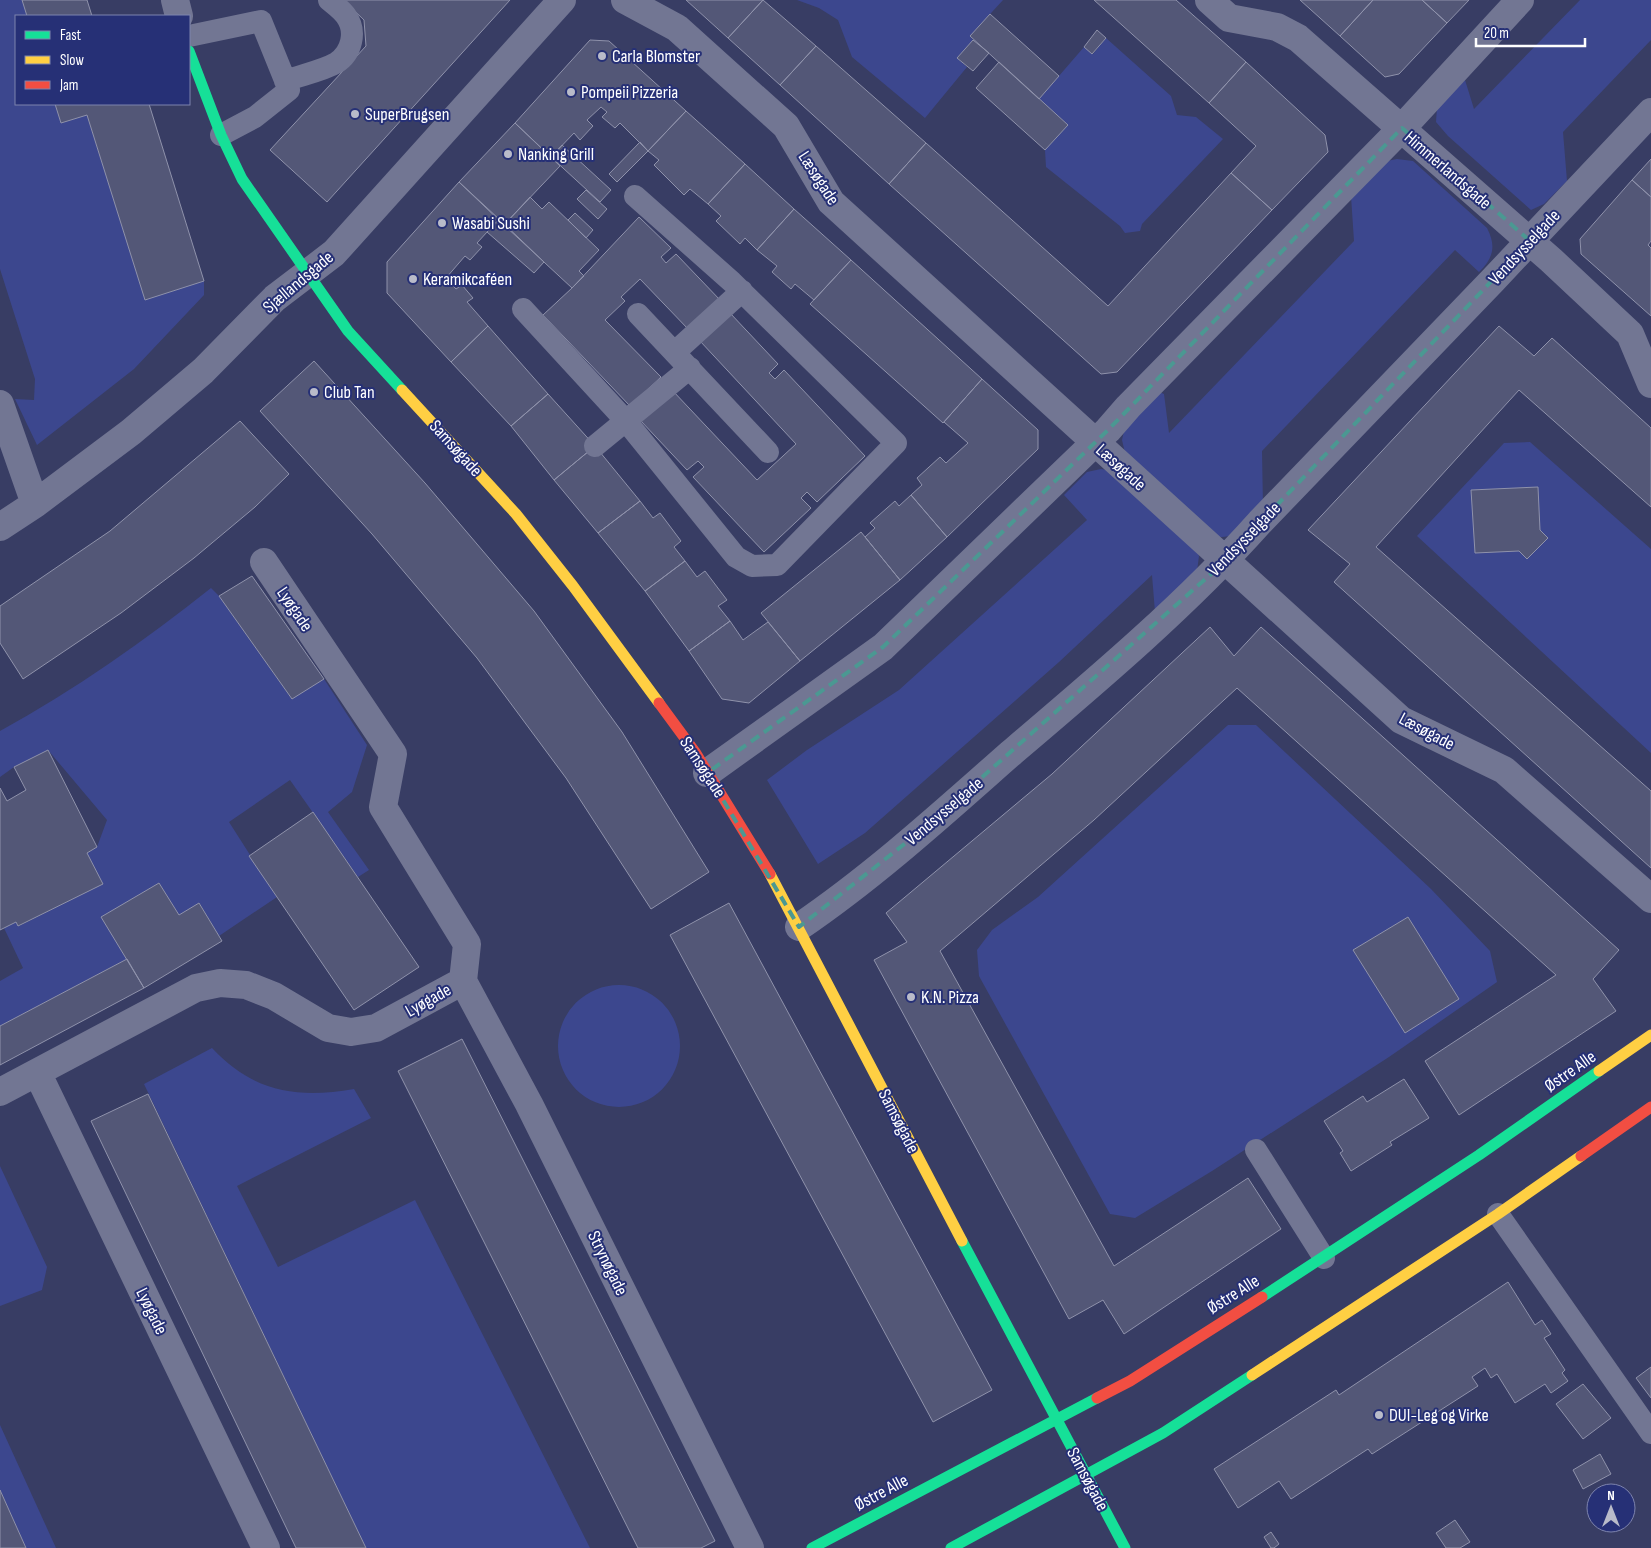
<svg xmlns="http://www.w3.org/2000/svg" width="1651" height="1548" font-family="'Sofia Sans Condensed',sans-serif">
<rect width="100%" height="100%" fill="#383d64"/>
<path fill="#3c478e" d="M0,0H22L27,16H16V104H55L61,123L87,115L145,299L204,281V295L134,369L37,445L15,399L34,400L35,379L0,269Z
M797,0H1003L970,36L973,40L957,58L967,67L925,118L852,57L838,20L819,8Z
M1580,0H1651V40L1563,132L1567,181L1544,204L1531,210L1448,136L1436,122L1437,108L1465,80L1474,109Z
M1106,38L1171,96L1177,115L1196,117L1223,139L1142,224L1140,231L1125,233L1120,226L1046,167L1045,150L1068,125L1039,99L1084,47L1093,54Z
M1397,159L1413,161L1487,228C1496,245 1494,258 1479,272L1455,250L1262,451L1263,507C1250,520 1235,542 1215,536L1126,457L1122,440L1124,431L1157,391L1164,394L1169,433L1354,241L1351,196L1387,161Z
M1530,442L1651,549V753L1417,536L1504,443Z
M1101,469L1113,471L1194,545L1199,556L1197,571L1155,612L1152,575L1059,662L865,833L818,864L767,780L807,750L899,690L1087,520L1064,495L1087,472Z
M211,588L219,596L291,698L324,679L367,745L352,792L328,812L369,870L358,877L290,780L229,822L277,897L219,936L200,904L179,915L159,883L102,917L127,959L0,1026V981L23,968L4,928L16,922L19,926L102,884L87,853L97,847L107,820L48,750L14,767L0,777V731C75,690 144,641 211,588Z
M1228,725H1256L1431,889L1490,951L1497,982L1389,1057L1212,1171L1135,1218L1110,1214L979,976L977,950L992,930L1038,897Z
M558 1046a61 61 0 1 1 122 0a61 61 0 1 1-122 0Z
M212,1048C253,1092 297,1099 354,1089L371,1118L237,1186L278,1267L415,1200L590,1548H366L144,1084Z
M0,1166L47,1267L42,1290L0,1306Z
M0,1425L56,1548H26L0,1490Z"/>
<path fill="#535777" stroke="#8f92ab" d="M22,0H87L92,16H27Z
M343,0H510L327,202L270,150L366,46L364,20Z
M686,0H763L728,38Z
M763,0L816,46L780,85L728,38Z
M1094,0H1176L1246,62L1209,103Z
M1300,0H1373L1340,36Z
M1373,0H1422L1447,23L1399,74L1385,77L1340,36Z
M1422,0H1469L1447,23Z
M990,14L1059,76L1039,99L970,36Z
M1097,30L1106,38L1092,54L1084,47Z
M590,40L609,41L686,111L648,151L620,123L615,128L602,117L607,112L601,107L587,120L593,126L580,140L574,133L551,157L515,123Z
M973,40L989,53L973,71L957,58Z
M816,46L926,143L889,184L780,85Z
M999,62L1068,125L1045,150L976,88Z
M1246,62L1325,135L1328,152L1272,210L1231,173L1256,146L1209,103Z
M55,104H149L204,281L145,300L87,115L61,123Z
M686,111L745,164L708,204L690,189L684,195L654,165L659,160L648,151Z
M515,123L560,166L504,225L459,182Z
M640,142L648,151L617,182L609,174Z
M926,143L1108,306L1231,173L1272,210L1117,372L1101,374L889,184Z
M562,145L611,190L600,202L551,157Z
M1651,159V197L1632,180Z
M745,164L794,209L757,250L745,238L740,244L716,221L721,216L708,204Z
M1632,180L1651,197V241L1648,245L1651,248V316L1581,254L1580,239Z
M459,182L499,219L477,243L482,247L470,260L465,256L446,278L456,289L462,285L473,298L467,302L488,326L451,362L387,293V262Z
M586,190L607,209L598,219L577,199Z
M530,197L542,209L549,202L599,250L579,271L584,276L572,288L504,225Z
M794,209L851,260L814,300L795,284L791,289L772,272L777,266L757,250Z
M575,213L593,230L586,238L568,220Z
M639,217L671,248L661,257L666,263L676,254L721,301L689,330L640,279L621,297L625,301L605,320L661,377L630,406L543,315L572,288Z
M499,219L544,262L534,273L487,232Z
M851,260L982,379L943,423L810,304Z
M730,313L778,364L769,373L775,379L784,370L865,456L817,502L807,492L801,498L811,508L764,552L693,477L704,467L698,461L687,470L640,420L672,390L757,480L796,444L700,341Z
M488,326L548,394L511,426L451,362Z
M1499,326L1534,356L1552,338L1651,428V507L1519,390L1376,547L1651,791V868L1334,582L1350,564L1308,530Z
M314,361L425,483L534,611L622,732L709,872L651,909L566,778L477,658L372,534L260,411Z
M982,379L1038,430V449L947,537L911,495L922,485L917,478L940,457L946,463L968,443L944,422Z
M548,394L595,446L554,480L511,426Z
M240,421L289,474L255,507L194,558L121,613L23,679L0,643V606L110,531Z
M595,446L640,501L598,533L554,480Z
M1538,487L1540,530L1548,538L1527,559L1519,551L1475,553L1471,490Z
M911,495L947,537L900,580L865,537L875,528L870,523L895,501L899,506Z
M640,501L653,518L660,513L681,541L674,547L685,561L645,591L598,533Z
M861,532L900,580L800,661L761,613Z
M685,561L697,577L705,571L727,600L718,606L730,621L689,651L645,591Z
M252,576L324,679L292,699L219,596Z
M730,621L743,640L768,622L800,661L749,703L722,699L689,651Z
M1210,627L1234,656L1261,627L1619,950L1593,979L1616,1011L1459,1115L1425,1061L1556,975L1237,688L1094,820L940,951L1114,1266L1248,1178L1281,1229L1124,1334L1103,1300L1069,1319L874,960L907,942L886,913L1052,774Z
M48,750L97,847L87,853L103,884L18,926L16,922L0,930V788L7,801L26,790L14,767Z
M313,812L419,967L354,1010L249,856Z
M159,883L179,915L199,903L222,941L144,988L101,917Z
M729,903L992,1390L933,1422L670,935Z
M1408,917L1459,999L1405,1033L1353,950Z
M127,959L144,988L0,1065V1026Z
M462,1039L715,1541L701,1548H638L398,1071Z
M1404,1079L1429,1118L1390,1142L1392,1145L1351,1171L1340,1153L1343,1151L1324,1121L1363,1096L1367,1102Z
M148,1094L366,1548H296L91,1121Z
M1508,1282L1535,1325L1542,1320L1551,1334L1544,1338L1565,1370L1562,1373L1568,1381L1551,1393L1545,1384L1515,1403L1497,1374L1491,1378L1485,1368L1472,1377L1478,1386L1372,1454L1368,1449L1291,1499L1279,1481L1238,1508L1214,1469L1336,1390L1339,1395Z
M1651,1367V1398L1636,1378Z
M1583,1384L1611,1418L1583,1439L1556,1404Z
M1600,1454L1611,1474L1583,1489L1573,1470Z
M0,1490L26,1548H0Z
M1455,1520L1470,1542L1460,1548H1446L1436,1533Z
M1271,1532L1279,1544L1274,1548H1271L1264,1537Z"/>
<g fill="none" stroke-linecap="round" stroke-linejoin="round">
<path stroke="#727693" stroke-width="22" d="M189,36L261,21L289,90L255,117L221,135
M285,81C301,75 322,71 336,63C352,53 357,31 346,16C342,10 335,5 329,0
M523,309L626,421L736,557L752,566L777,565L896,443L732,282L635,196
M638,314L768,452
M675,352L742,291
M595,446L690,368
M1256,1150L1324,1258
M1498,1214L1651,1433"/>
<path stroke="#727693" stroke-width="28" d="M175,0L179,16
M625,0L677,28L786,126L831,202L1401,720L1504,770L1651,899
M1209,0L1229,18L1277,27L1298,38L1551,260L1630,334L1651,384
M0,404L35,504
M0,527L35,504L131,432L203,371L275,298L334,253L562,0
M264,562L393,754L383,807L467,944L463,981
M707,773L883,647L910,621L1108,430L1128,407L1402,128L1520,0
M799,927C874,876 942,814 1010,754C1096,681 1185,606 1260,522L1493,280L1651,112
M463,981L529,1104L750,1548
M38,1074L266,1548
M0,1092L196,988L220,983L246,985L274,996L328,1028L351,1032L376,1028L463,981"/>
<path stroke="#16e098" stroke-width="11" d="M189,51L221,135L242,179L348,331L402,390
M962,1241L1125,1548
M1262,1297L1479,1155L1599,1071
M812,1548L1097,1398
M951,1548L1163,1433L1252,1375"/>
<path stroke="#ffcf43" stroke-width="11" d="M402,390L516,514L573,586L659,703
M770,874L962,1241
M1599,1071L1651,1035
M1252,1375L1498,1214L1581,1156"/>
<path stroke="#f24e42" stroke-width="11" d="M659,703L695,752L770,874
M1581,1156L1651,1107
M1097,1398L1130,1381L1262,1297"/>
</g>
<path fill="none" stroke="#4b9892" stroke-width="4" stroke-dasharray="10 6" stroke-linejoin="round" d="M1402,128L1530,241L1211,574L926,827L799,927L707,773L883,647L1108,430Z"/>
<g fill="#b9bbc9" stroke="#263076" stroke-width="2">
<circle cx="602" cy="56" r="5"/>
<circle cx="571" cy="92" r="5"/>
<circle cx="355" cy="114" r="5"/>
<circle cx="508" cy="154" r="5"/>
<circle cx="442" cy="223" r="5"/>
<circle cx="413" cy="279" r="5"/>
<circle cx="314" cy="392" r="5"/>
<circle cx="911" cy="997" r="5"/>
<circle cx="1379" cy="1415" r="5"/>
</g>
<g text-anchor="middle" stroke-width="4" stroke-linejoin="round" paint-order="stroke">
<g font-size="18" fill="#fff" stroke="#263076" text-anchor="start">
<text x="612" y="62">Carla Blomster</text>
<text x="581" y="98">Pompeii Pizzeria</text>
<text x="365" y="120">SuperBrugsen</text>
<text x="518" y="160">Nanking Grill</text>
<text x="452" y="229">Wasabi Sushi</text>
<text x="423" y="285">Keramikcaféen</text>
<text x="324" y="398">Club Tan</text>
<text x="921" y="1003">K.N. Pizza</text>
<text x="1389" y="1421">DUI-Leg og Virke</text>
</g>
<g font-size="18" fill="#fff" stroke="#263076">
<text transform="translate(1448 170) rotate(41)" y="6">Himmerlandsgade</text>
<text transform="translate(819 178) rotate(57)" y="6">Læsøgade</text>
<text transform="translate(1524 247) rotate(-47)" y="6">Vendsysselgade</text>
<text transform="translate(298 282) rotate(-40)" y="6">Sjællandsgade</text>
<text transform="translate(456 448) rotate(48)" y="6">Samsøgade</text>
<text transform="translate(1121 467) rotate(42)" y="6">Læsøgade</text>
<text transform="translate(1244 539) rotate(-46)" y="6">Vendsysselgade</text>
<text transform="translate(295 609) rotate(56)" y="6">Lyøgade</text>
<text transform="translate(1427 731) rotate(28)" y="6">Læsøgade</text>
<text transform="translate(703 767) rotate(57)" y="6">Samsøgade</text>
<text transform="translate(944 811) rotate(-40)" y="6">Vendsysselgade</text>
<text transform="translate(428 1000) rotate(-29)" y="6">Lyøgade</text>
<text transform="translate(1570 1071) rotate(-35)" y="6">Østre Alle</text>
<text transform="translate(899 1121) rotate(63)" y="6">Samsøgade</text>
<text transform="translate(608 1263) rotate(64)" y="6">Strynøgade</text>
<text transform="translate(1233 1294) rotate(-32)" y="6">Østre Alle</text>
<text transform="translate(152 1311) rotate(64)" y="6">Lyøgade</text>
<text transform="translate(1088 1479) rotate(62)" y="6">Samsøgade</text>
<text transform="translate(881 1492) rotate(-28)" y="6">Østre Alle</text>
</g>
</g>
<rect x="15" y="15" width="175" height="90" fill="#263076" stroke="#7d83ad"/>
<rect x="25" y="31" width="25" height="8" fill="#16e098" stroke="#7d83ad"/>
<text x="60" y="40" font-size="15" fill="#ffffff">Fast</text>
<rect x="25" y="56" width="25" height="8" fill="#ffcf43" stroke="#7d83ad"/>
<text x="60" y="65" font-size="15" fill="#ffffff">Slow</text>
<rect x="25" y="81" width="25" height="8" fill="#f24e42" stroke="#7d83ad"/>
<text x="60" y="90" font-size="15" fill="#ffffff">Jam</text>
<g transform="translate(1611 1508)"><circle r="24" fill="#263076" stroke="#7d83ad"/>
<path d="M0-4L9 19L0 12L-9 19Z" fill="#b9bbc9"/>
<text y="-8" font-size="14" font-weight="bold" text-anchor="middle" fill="#ffffff">N</text>
</g>
<path d="M1476 38v8h109v-8" fill="none" stroke="#ffffff" stroke-width="2.5"/>
<text x="1484" y="38" font-size="15" fill="#ffffff" stroke="#263076" stroke-width="4" paint-order="stroke">20 m</text>
</svg>
